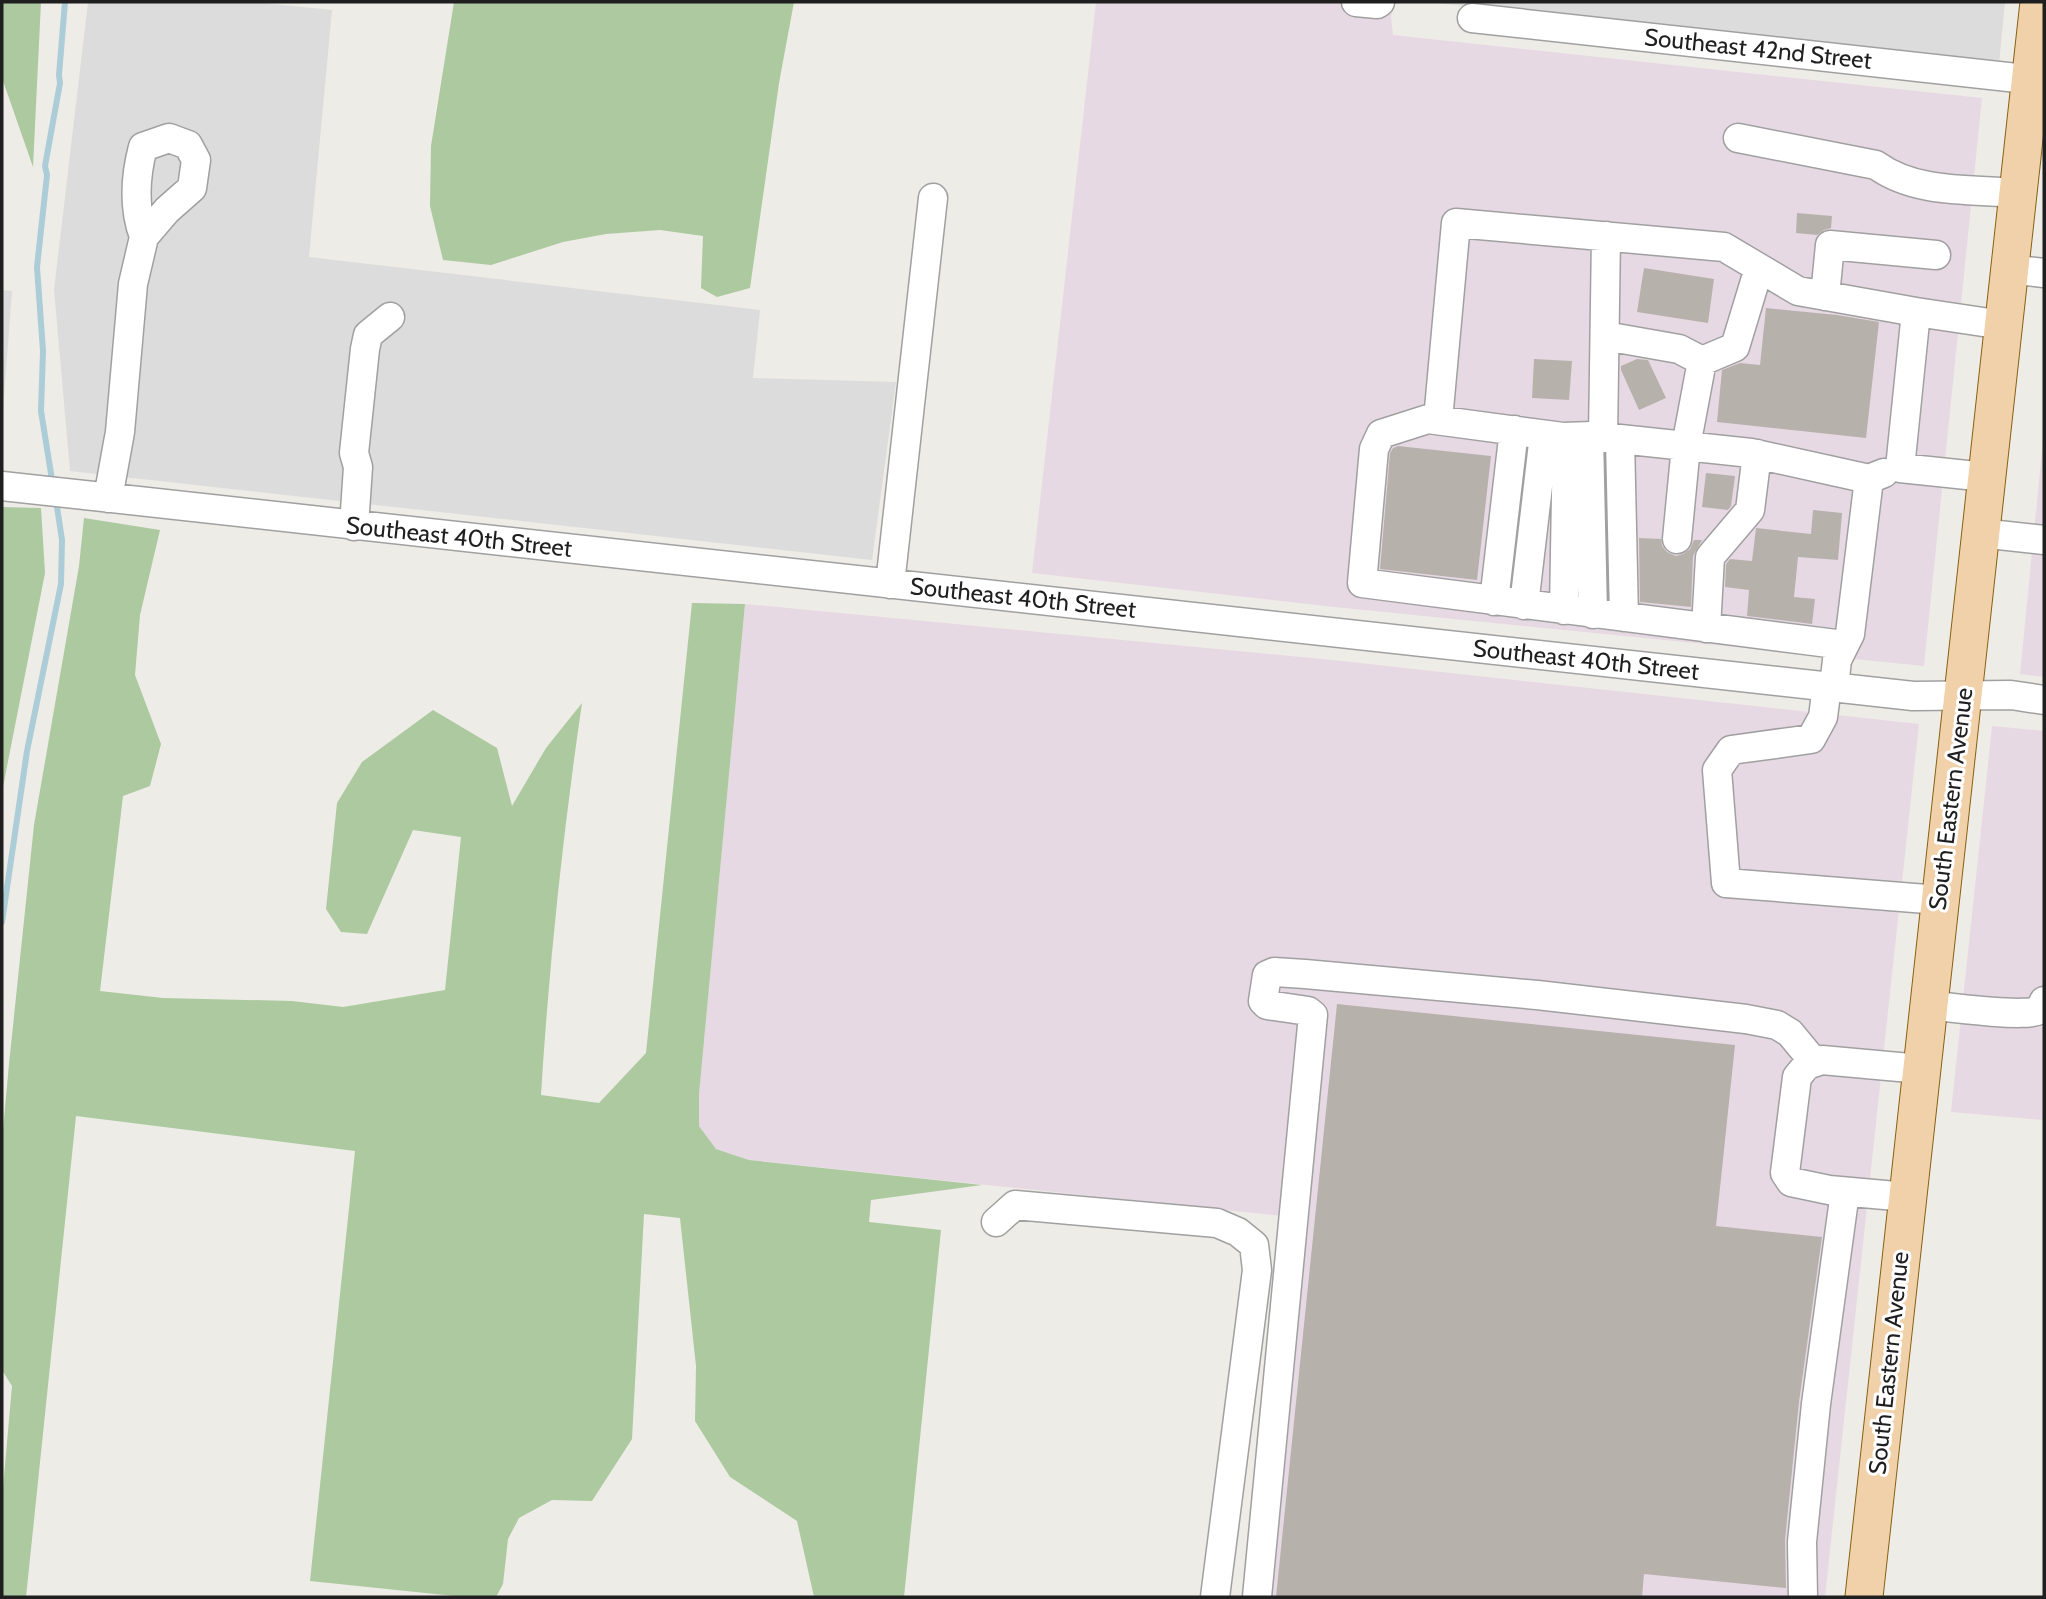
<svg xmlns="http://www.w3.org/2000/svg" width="2046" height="1599" font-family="Cabin,sans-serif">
<rect width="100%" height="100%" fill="#eeece6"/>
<path fill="#dddcdc" d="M88,2H254L332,10L309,257L760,310L753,378L896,382L872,560L70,471L54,290Z
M1429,2H2005L1999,64Z
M2,290L12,291L2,423Z"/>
<path fill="#e7d9e4" d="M1096,2H1392L1391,17L1393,35L1982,98L1924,666L1334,607L1032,573Z
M2044,430V677L2020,674Z
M745,604L1323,659L1919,724L1825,1597H1242L1281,1216L749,1160L716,1149L699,1126V1094Z
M1992,726L2044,731V1120L1951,1112Z"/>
<path fill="#acc9a0" d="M2,2H41L33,167L2,78Z
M454,2H794L779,83L750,288L717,297L701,288L703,236L660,230L606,234L563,242L491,265L443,260L430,206L431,146Z
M2,507L41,508L45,573L2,792Z
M84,518L160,530L140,615L135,675L161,744L150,786L123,796L100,991L163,998L292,1001L343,1007L445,990L461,837L413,830L367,934L341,932L326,909L337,803L362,762L433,710L497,748L512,806L546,748L582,703C563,833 549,964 541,1095L599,1103L646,1053L692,603L745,604L699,1094V1126L716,1149L749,1160L982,1185L871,1200L869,1222L941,1230L904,1597H814L797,1521L730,1477L695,1421L696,1366L680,1218L644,1214L632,1439L592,1501L552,1500L519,1518L508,1539L503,1584L496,1597H464L310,1581L355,1151L76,1116L26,1597H2V1499L12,1386L2,1370V1141L9,1064L34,825L79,566Z"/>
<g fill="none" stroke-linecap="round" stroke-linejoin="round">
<path stroke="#accdd7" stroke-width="6" d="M53,486L41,411L43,351L37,267L47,175L45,166L60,83L59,75L65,2
M2,922L27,751L61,584L62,540L56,500"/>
</g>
<path fill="#b7b1ac" d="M1797,213L1832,216L1831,228L1824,230L1817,235L1796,233Z
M1644,268L1714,279L1708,323L1637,312Z
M1766,308L1837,315L1879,322L1866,438L1717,422L1722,370L1740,363L1760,365Z
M1534,359L1572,361L1569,400L1532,398Z
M1637,359L1648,360L1666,398L1639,410L1621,370V366Z
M1398,446L1491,456L1477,580L1380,569L1390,453L1393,448Z
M1706,473L1735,476L1731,506L1728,510L1702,507Z
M1813,510L1842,513L1838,560L1798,557L1794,597L1815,599L1812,624L1747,616L1749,590L1725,587L1726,564L1730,559L1752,561L1756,528L1811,534Z
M1639,538L1661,539L1662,546L1667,552L1676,556L1683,554L1690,549L1694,540H1702L1693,556L1691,607L1640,602Z
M1337,1004L1735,1045L1716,1226L1822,1237L1799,1402L1785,1540L1786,1588L1644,1574L1642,1597H1276Z"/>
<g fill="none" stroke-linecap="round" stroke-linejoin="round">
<g stroke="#a0a0a0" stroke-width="31">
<path id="minor" d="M1356,2L1377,4L1380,2
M1472,18L2044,81
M1738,138L1876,165C1916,194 1970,189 2017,193
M2009,269L2044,273
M1825,296L1830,245L1936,255
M1605,336L1679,349L1702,361L1735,347L1759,268
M1438,420L1456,223L1724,247L1798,291L1916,312
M1589,436L1593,614
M1603,437L1606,236
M1620,439L1624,617
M1986,477L1900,468L1916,312L2003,325
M2,486L1913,696L2011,695L2044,700
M108,498L120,432L133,284L144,237L167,210L192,188L196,160L188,145L169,138L143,147C135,177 133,207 144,237
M354,526L358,467L354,453L365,349L368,335L390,317
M1980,533L2044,540
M1677,539L1686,446L1702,361
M890,584L933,198
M1494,601L1514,430
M1524,605L1544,435
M1564,610L1567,437
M1706,628L1710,557L1750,510L1757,454
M1844,645L1362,583L1374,449L1381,434L1428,419L1563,437L1592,436L1751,453L1869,479
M1827,686L1823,717L1811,739L1731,750L1717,770L1726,883L1939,900
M1834,687L1837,660L1850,634L1869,479L1884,473
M1928,1005C1945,1007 2028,1018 2039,1010C2041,1008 2043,1003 2044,1001
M1907,1197L1829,1190L1791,1182L1785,1173L1797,1077L1807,1065L1822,1060L1921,1069
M996,1222L1015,1205L1217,1223L1238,1232L1254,1245L1257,1270L1215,1597
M1257,1597L1313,1015L1308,1011L1267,1005L1263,1001L1267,975L1274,972L1305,974L1537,995L1746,1019L1777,1025L1790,1033L1814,1062
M1803,1597L1802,1542L1816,1404L1845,1192"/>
</g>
<g stroke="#876012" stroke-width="39">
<path id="major" d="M1864,1597L2039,2"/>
</g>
<use href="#minor" stroke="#fff" stroke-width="28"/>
<use href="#major" stroke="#f1d1a9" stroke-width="37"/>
</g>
<g text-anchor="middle" stroke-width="6" stroke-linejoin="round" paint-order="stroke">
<g font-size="24" fill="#1f1f1f" stroke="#fff">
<text transform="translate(1758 49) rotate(6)" y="8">Southeast 42nd Street</text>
<text transform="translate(459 537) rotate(6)" y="8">Southeast 40th Street</text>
<text transform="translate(1023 598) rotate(6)" y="8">Southeast 40th Street</text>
<text transform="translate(1586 660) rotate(6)" y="8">Southeast 40th Street</text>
<text transform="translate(1951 799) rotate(-83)" y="8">South Eastern Avenue</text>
<text transform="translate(1889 1363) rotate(-84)" y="8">South Eastern Avenue</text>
</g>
</g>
<rect width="2046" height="1599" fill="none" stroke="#1f1f1f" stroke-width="7"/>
</svg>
